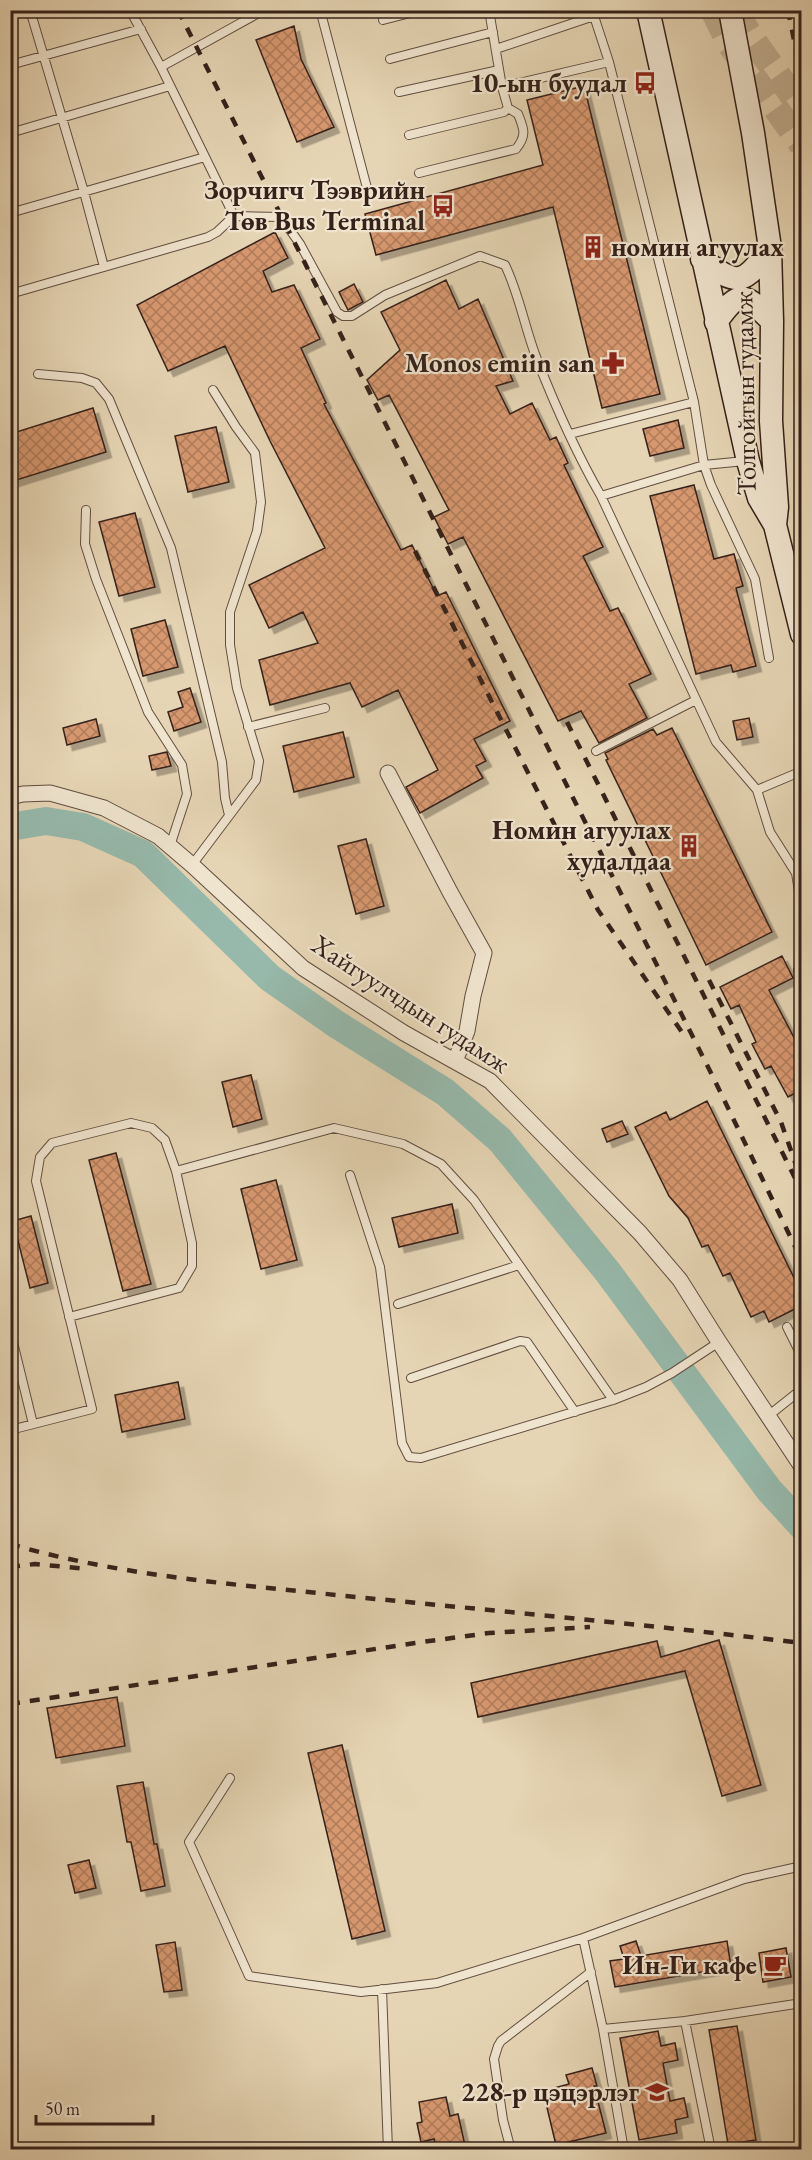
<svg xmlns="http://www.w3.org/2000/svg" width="812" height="2160" font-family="'EB Garamond',serif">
<defs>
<pattern id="building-cross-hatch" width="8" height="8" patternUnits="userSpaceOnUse" patternTransform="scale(1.5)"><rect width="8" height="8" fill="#d7986f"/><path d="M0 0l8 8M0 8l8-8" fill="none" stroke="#af7c5a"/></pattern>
<filter id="shadow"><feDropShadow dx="5.5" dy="5.5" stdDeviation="0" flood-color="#0004"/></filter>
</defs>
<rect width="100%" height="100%" fill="#e6d5b4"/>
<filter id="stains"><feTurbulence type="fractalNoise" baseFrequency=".00333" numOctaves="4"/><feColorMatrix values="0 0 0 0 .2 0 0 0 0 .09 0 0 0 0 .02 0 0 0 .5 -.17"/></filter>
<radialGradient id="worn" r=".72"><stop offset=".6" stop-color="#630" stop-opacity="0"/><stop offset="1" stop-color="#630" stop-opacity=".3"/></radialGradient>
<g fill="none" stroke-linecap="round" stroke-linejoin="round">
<path stroke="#96b9ab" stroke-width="28" d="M10,827L46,821L83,827L143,854L270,978L336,1024L445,1092L500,1140L607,1271L769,1490L802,1526"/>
</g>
<path fill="url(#building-cross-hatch)" stroke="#35211a" stroke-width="1.5" filter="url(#shadow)" d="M294,26L301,59L334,127L297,142L256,40Z
M584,86L660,394L602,408L553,207L376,255L365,214L543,165L527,100Z
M275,232L288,258L263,271L272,292L294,285L320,339L301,348L326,403L324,404L401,550L412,545L437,596L446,592L510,721L474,739L486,761L476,766L483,778L420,813L406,787L438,770L398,690L362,707L350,683L270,705L259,660L318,643L303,612L269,628L249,585L325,548L270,441L225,346L168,371L137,305Z
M446,280L459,309L478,299L513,381L496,386L510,414L532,403L550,440L556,437L568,463L564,465L603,547L583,556L610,611L618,608L651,674L629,684L647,718L599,743L581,711L558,721L463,537L448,544L434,517L449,510L389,395L378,400L367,380L400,350L381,312Z
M354,284L363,302L348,310L339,292Z
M93,408L106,452L10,482V434Z
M678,420L684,448L650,456L643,429Z
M216,427L229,482L188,492L175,436Z
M694,485L714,559L734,554L743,586L736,588L756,666L733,672L731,665L696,674L650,496Z
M135,513L155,587L119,596L99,522Z
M165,620L178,667L143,676L131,629Z
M190,688L201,722L174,731L168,712L183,707L178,692Z
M749,718L753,737L737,740L733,721Z
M96,719L100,736L67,745L63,728Z
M672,728L772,932L706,965L606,760L608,759L605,753L653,729L657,735Z
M343,732L354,777L294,792L283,746Z
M167,752L171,766L152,770L149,756Z
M366,839L384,906L356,914L338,846Z
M782,956L793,978L769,990L801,1051V1090L788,1097L771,1066L765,1069L752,1044L756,1042L739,1005L731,1009L720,987Z
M251,1075L262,1119L233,1127L222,1082Z
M707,1101L801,1292V1306L769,1322L764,1311L751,1317L730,1273L723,1276L708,1245L702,1247L688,1218L669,1196L635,1127L666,1112L670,1120Z
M622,1121L628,1134L607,1142L602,1129Z
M116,1153L151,1284L123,1291L89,1160Z
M276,1180L297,1260L261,1269L241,1189Z
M452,1204L458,1233L399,1247L392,1218Z
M31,1216L48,1283L30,1288L13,1221Z
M178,1382L185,1419L122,1432L115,1395Z
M719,1640L761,1785L722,1796L685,1671L478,1717L471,1683L657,1641L661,1657Z
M117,1697L125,1746L56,1758L47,1708Z
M342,1745L385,1931L352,1939L308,1753Z
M143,1782L154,1844H157L165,1886L141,1891L131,1842H127L117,1786Z
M89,1860L96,1888L75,1893L68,1865Z
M636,1941L641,1956L727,1941L731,1967L615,1987L610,1961L624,1959L620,1946Z
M175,1942L182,1990L164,1992L156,1945Z
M786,1948L791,1977L763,1982L759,1953Z
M737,2026L756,2140L728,2144L709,2030Z
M658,2031L661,2046L675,2043L678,2060L663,2063L670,2101L684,2098L688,2117L675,2120L677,2133L639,2140L620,2038Z
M592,2068L597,2086H594L606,2133L556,2145L543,2091L569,2084L566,2075Z
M446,2097L450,2116L458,2114L466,2150H437L434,2139L421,2142L417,2123L422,2122L419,2102Z"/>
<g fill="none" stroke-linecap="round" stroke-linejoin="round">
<path stroke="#c3b195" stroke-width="26" stroke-dasharray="26 13" stroke-linecap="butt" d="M713,10L729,43L802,145
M735,10L751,37L802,109"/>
<g stroke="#614e40" stroke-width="10">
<path id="service" d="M30,10L84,192L104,267
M130,10L161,67L234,216
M326,10L322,17L367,188
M489,10L502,87
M592,10L609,62L694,402L704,465L711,485L755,579L769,658
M383,20L422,10
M496,49L594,16
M390,59L493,32
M10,65L141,29
M161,67L264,10
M399,92L499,70
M10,133L170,86
M409,135L504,112L508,108L502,87L609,62
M419,173L516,149C527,135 524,129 518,114L508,108
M10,213L205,157
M656,253L697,246
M10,294L208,237L217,232L234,216L281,217L300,244L337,312L343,316H352L385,295L480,256L505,265C520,296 525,330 538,362C555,405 578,456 601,496L716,742L757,790L770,832L796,873L802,910
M38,374L82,378L96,383L109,399L171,548L222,762L225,798L229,815
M570,434L694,402
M601,496L704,465L745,461
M86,510L85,544L96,579L148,712L182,765L187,794L170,846
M248,727L325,708
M596,751L696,700
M757,790L802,771
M192,865L256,780L259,761L237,688L230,645V612L257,531L261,502L255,453L236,427L213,390
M798,970L802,961
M176,1171L334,1128L403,1144L441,1164L474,1200L613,1400
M350,1175L380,1267L402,1443L409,1457L421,1458L613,1400L646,1387L672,1373L719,1342
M398,1304L519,1265
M787,1327L802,1357
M10,1330L33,1424
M411,1378L520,1341L527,1342L575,1412
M768,1416L802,1389
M10,1430L92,1409L36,1181L40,1157L52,1143L131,1123L152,1128L165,1140L176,1171L192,1243V1266L179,1288L69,1317
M230,1778L189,1842L249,1976L361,1992L437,1983L583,1938
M802,1866L744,1879L583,1938L603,2029L685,2021L802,2003
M382,1989L388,2150
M685,2021L711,2150
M603,2029L624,2150
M511,2150L503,2120L494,2059L498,2046L501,2041L591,1972"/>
</g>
<g stroke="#614e40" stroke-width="17">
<path id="minor" d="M388,773L450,892L484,953L473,996L467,1031L455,1061
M10,797L23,794L50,793L104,808L158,836L192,865L303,968L404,1033L490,1081L640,1233L680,1280L719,1342L802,1467"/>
</g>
<g stroke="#35211a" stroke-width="25">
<path id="secondary" d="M648,10L748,461L759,498L775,525
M730,10L753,133L770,248L772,321L771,421L777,507L775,525L802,634
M702,259C738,288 745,284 770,248
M716,322C741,287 744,294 772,321"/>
</g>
<path stroke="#35211a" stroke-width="3" stroke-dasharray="4.5 3" stroke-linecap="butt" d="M800,508L802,515"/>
<use href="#service" stroke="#efe4ce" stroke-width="8"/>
<use href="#minor" stroke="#efe4ce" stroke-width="15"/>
<use href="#secondary" stroke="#efe4ce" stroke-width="22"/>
<path stroke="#35211a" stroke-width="4.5" stroke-dasharray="10 10" stroke-linecap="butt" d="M178,10L715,1081L802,1261
M788,10L802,81
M415,551L598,910L686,1038
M567,722L802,1192
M709,980L781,1122L796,1165
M10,1544C120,1576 233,1584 346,1596C498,1611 650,1625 802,1643
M10,1567L35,1564L88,1569
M10,1704L415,1643L489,1633L590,1627"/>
</g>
<defs>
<g id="bus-bare" transform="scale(1.8)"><path d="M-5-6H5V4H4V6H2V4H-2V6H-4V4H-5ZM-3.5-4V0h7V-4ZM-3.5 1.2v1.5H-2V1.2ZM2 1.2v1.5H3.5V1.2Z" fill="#8f2418" stroke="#efe4ce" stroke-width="2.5" paint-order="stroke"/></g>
<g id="building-bare" transform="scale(1.8)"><path d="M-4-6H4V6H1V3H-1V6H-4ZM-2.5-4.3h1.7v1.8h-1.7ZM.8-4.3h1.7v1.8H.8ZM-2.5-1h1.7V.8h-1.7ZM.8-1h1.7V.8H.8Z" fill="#8f2418" stroke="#efe4ce" stroke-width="2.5" paint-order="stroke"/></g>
<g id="pharmacy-bare" transform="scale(1.8)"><path d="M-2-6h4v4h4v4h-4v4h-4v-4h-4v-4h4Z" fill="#8f2418" stroke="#efe4ce" stroke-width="2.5" paint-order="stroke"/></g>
<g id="cafe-bare" transform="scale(1.8)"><path d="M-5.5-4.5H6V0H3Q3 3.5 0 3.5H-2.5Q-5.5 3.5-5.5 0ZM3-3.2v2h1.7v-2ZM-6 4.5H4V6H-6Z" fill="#8f2418" stroke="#efe4ce" stroke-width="2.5" paint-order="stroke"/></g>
<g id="school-bare" transform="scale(1.8)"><path d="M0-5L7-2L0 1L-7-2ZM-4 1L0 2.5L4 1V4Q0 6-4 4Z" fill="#8f2418" stroke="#efe4ce" stroke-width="2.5" paint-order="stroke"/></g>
</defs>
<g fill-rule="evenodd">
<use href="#bus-bare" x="645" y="83"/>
<use href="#bus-bare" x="443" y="206"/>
<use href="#building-bare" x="593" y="247"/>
<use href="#pharmacy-bare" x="613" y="363"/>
<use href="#building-bare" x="689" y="846"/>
<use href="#cafe-bare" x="775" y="1965"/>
<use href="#school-bare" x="657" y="2092"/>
</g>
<g text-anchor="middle" stroke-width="4.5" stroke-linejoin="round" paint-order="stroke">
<g font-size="27" font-weight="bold" fill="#35211a" stroke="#efe4ce" text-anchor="end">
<text x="627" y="92">10-ын буудал</text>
<text x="425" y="199">Зорчигч Тээврийн<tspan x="425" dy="31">Төв Bus Terminal</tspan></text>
<text x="611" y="256" text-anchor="start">номин агуулах</text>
<text x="595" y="372">Monos emiin san</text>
<text x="671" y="839">Номин агуулах<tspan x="671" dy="31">худалдаа</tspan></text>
<text x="757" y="1974">Ин-Ги кафе</text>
<text x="639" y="2101">228-р цэцэрлэг</text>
</g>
<g font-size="27" fill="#35211a" stroke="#efe4ce">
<text transform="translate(745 393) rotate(-91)" y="9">Толгойтын гудамж</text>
<text transform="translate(411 1004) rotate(33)" y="9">Хайгуулчдын гудамж</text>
</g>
</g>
<rect width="812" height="2160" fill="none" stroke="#e6d5b4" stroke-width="36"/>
<rect x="12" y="12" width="788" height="2136" fill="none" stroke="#35211a" stroke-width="3"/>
<rect x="18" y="18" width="776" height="2124" fill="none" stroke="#35211a" stroke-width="1.5"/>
<path d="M36 2115v9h117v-9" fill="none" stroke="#35211a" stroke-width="3"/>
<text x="45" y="2115" font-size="18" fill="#35211a" stroke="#efe4ce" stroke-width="4.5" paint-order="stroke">50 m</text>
<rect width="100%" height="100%" filter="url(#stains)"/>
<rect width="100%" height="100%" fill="url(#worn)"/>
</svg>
